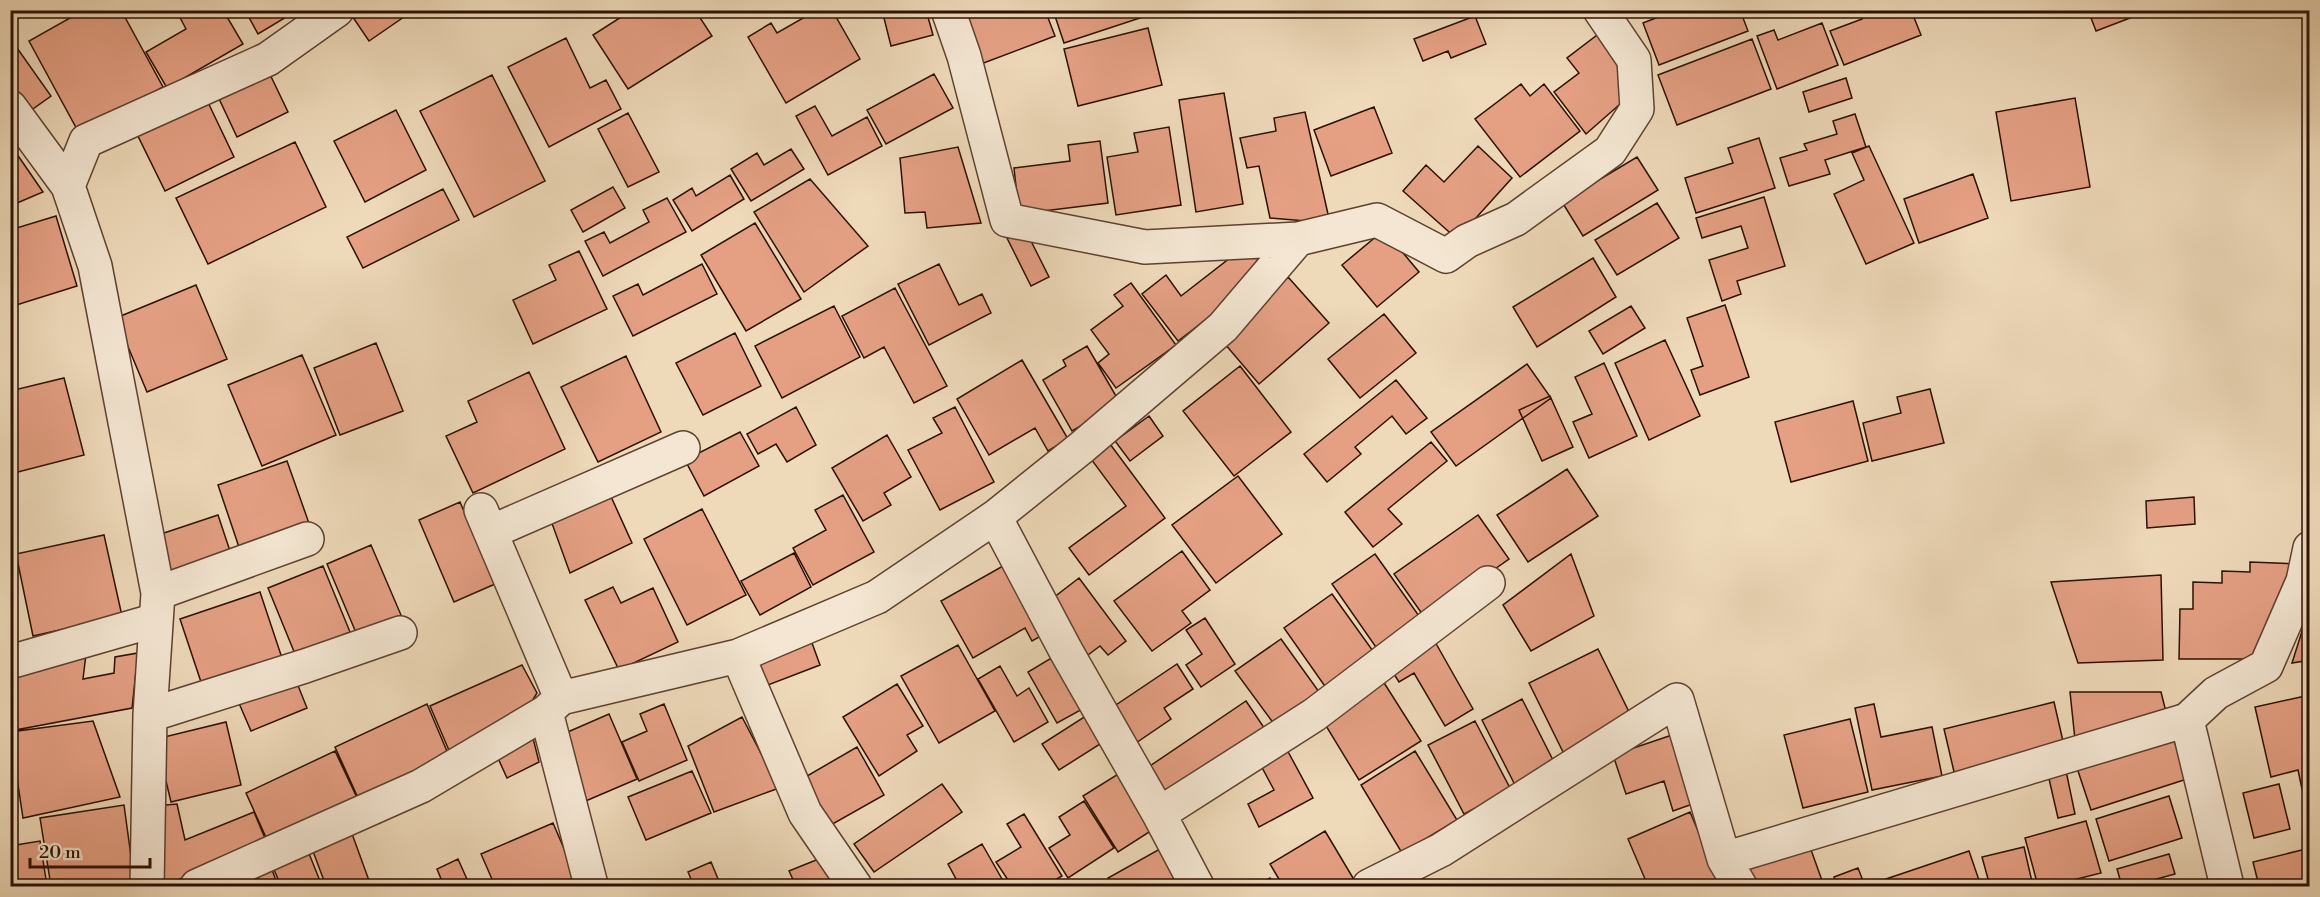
<svg xmlns="http://www.w3.org/2000/svg" width="2320" height="897" font-family="'Libre Bodoni',serif">
<rect width="100%" height="100%" fill="#eed9b9"/>
<filter id="stains"><feTurbulence type="fractalNoise" baseFrequency=".00333" numOctaves="4"/><feColorMatrix values="0 0 0 0 .2 0 0 0 0 .09 0 0 0 0 .02 0 0 0 .5 -.17"/></filter>
<radialGradient id="worn" r=".72"><stop offset=".6" stop-color="#630" stop-opacity="0"/><stop offset="1" stop-color="#630" stop-opacity=".3"/></radialGradient>
<path fill="#e5a084" stroke="#2d1001" stroke-width="1.5" d="M84,10H121L163,87L79,133L29,41Z
M176,10H223L243,44L167,88L146,52L186,29Z
M245,10H298L258,34Z
M348,10H414L369,41Z
M632,10H695L712,36L628,89L593,35Z
M817,10H832L860,59L786,103L748,37L771,23L777,33Z
M882,10H926L933,35L891,46Z
M952,10H1045L1055,36L973,67Z
M1053,10H1157L1158,12L1064,43Z
M1676,10H1740L1748,31L1659,65L1643,23Z
M1859,10H1911L1921,35L1844,65L1830,31L1862,19Z
M2088,10H2151L2096,31Z
M1475,16L1486,44L1451,58L1448,51L1423,61L1414,39Z
M1822,23L1838,65L1777,89L1757,36L1774,30L1778,40Z
M1148,28L1162,85L1078,106L1064,49Z
M1605,29L1627,58V98L1586,134L1554,92L1579,73L1567,58Z
M10,38L51,96L30,111L10,84Z
M566,38L590,88L606,80L621,109L549,147L508,67Z
M1752,39L1771,89L1677,125L1658,75Z
M265,64L288,112L237,137L214,88Z
M934,74L953,108L886,144L867,110Z
M492,75L545,181L474,217L420,111Z
M1846,78L1852,98L1809,112L1803,92Z
M1521,84L1530,96L1544,84L1580,131L1520,177L1475,119Z
M1224,93L1243,204L1196,212L1179,100Z
M204,94L234,157L165,191L134,128Z
M2075,98L2090,187L2011,201L1996,112Z
M815,106L832,136L867,117L882,146L828,175L796,116Z
M1374,107L1392,153L1331,176L1314,130Z
M396,110L426,170L365,202L334,141Z
M1305,112L1330,223L1270,218L1259,166L1247,168L1240,138L1276,131L1274,118Z
M628,113L659,172L628,187L598,129Z
M1855,114L1866,147L1825,160L1830,174L1789,186L1780,158L1807,150L1804,144L1837,134L1833,121Z
M1169,127L1181,205L1116,215L1107,157L1138,152L1134,133Z
M1759,138L1775,188L1696,213L1685,178L1733,163L1728,148Z
M1100,141L1108,203L1019,214L1014,168L1070,161L1068,145Z
M295,142L326,207L208,264L176,198Z
M10,144L43,192L10,206Z
M1478,146L1512,178L1457,239L1403,191L1426,165L1444,182Z
M1869,146L1914,243L1866,264L1834,194L1864,180L1852,153Z
M958,147L981,223L927,228L925,212L905,213L900,158Z
M791,149L804,169L751,201L731,169L757,153L764,165Z
M1637,157L1658,190L1583,236L1562,202Z
M1973,174L1988,218L1919,243L1904,199Z
M730,175L744,199L692,231L673,200L692,188L696,196Z
M810,179L868,246L804,292L754,212Z
M613,187L625,208L583,232L571,210Z
M443,189L459,220L363,268L347,237Z
M1764,197L1785,266L1737,281L1741,294L1722,301L1709,260L1748,248L1741,226L1702,238L1696,218Z
M667,198L686,232L603,276L585,241L604,232L610,243L649,222L643,210Z
M1657,203L1679,238L1617,275L1595,240Z
M56,216L77,286L10,307V230Z
M755,223L801,299L746,331L701,255Z
M1025,229L1049,277L1031,286L1007,238Z
M1384,230L1419,272L1377,307L1342,265Z
M1248,244L1269,271L1178,341L1142,294L1166,275L1181,296Z
M579,251L607,309L533,344L513,300L556,280L549,265Z
M1593,258L1616,297L1537,347L1513,307Z
M702,264L717,294L633,336L613,296L638,284L643,295Z
M939,264L959,305L982,294L991,313L929,345L898,284Z
M1288,277L1329,323L1259,384L1219,337Z
M1131,283L1176,345L1116,388L1098,363L1109,354L1091,330L1123,306L1114,295Z
M196,285L227,359L147,392L116,318Z
M895,288L947,386L914,403L884,347L864,358L842,316Z
M1725,305L1749,377L1700,395L1691,370L1703,366L1687,318Z
M834,306L860,357L782,398L755,346Z
M1631,306L1645,328L1603,354L1589,331Z
M1384,314L1416,353L1360,398L1328,359Z
M735,333L761,386L703,415L676,363Z
M1665,340L1700,416L1649,440L1615,363Z
M376,343L403,411L340,435L314,368Z
M1087,346L1120,403L1072,431L1043,380L1066,366L1063,360Z
M302,355L336,435L262,466L228,385Z
M626,356L661,432L598,462L561,387Z
M1022,360L1068,439L1048,451L1035,428L989,455L957,399Z
M1604,363L1637,436L1589,458L1573,422L1592,414L1575,377Z
M1527,364L1551,398L1456,466L1431,432Z
M1240,366L1291,432L1234,476L1183,411Z
M529,372L565,449L473,493L446,436L477,422L468,401Z
M64,378L84,455L10,474V391Z
M1396,380L1427,418L1406,434L1392,416L1355,447L1361,454L1327,482L1304,454Z
M1930,389L1944,443L1872,461L1863,423L1901,413L1897,397Z
M1550,396L1573,447L1542,461L1519,410Z
M1853,401L1868,461L1791,482L1775,422Z
M796,407L816,445L787,462L776,444L758,454L747,434Z
M955,407L994,482L940,510L908,450L942,433L933,418Z
M1149,416L1163,436L1130,461L1115,441Z
M740,432L759,466L704,496L685,460Z
M887,435L911,477L884,493L891,505L863,521L832,468Z
M1431,442L1447,461L1388,509L1402,524L1373,547L1345,512Z
M1110,444L1165,518L1089,575L1069,548L1126,506L1091,459Z
M287,461L311,529L241,553L218,485Z
M1567,469L1598,516L1528,562L1497,515Z
M1238,476L1282,534L1216,583L1172,525Z
M608,490L632,543L570,573L550,518Z
M843,495L874,552L813,585L793,548L826,530L815,510Z
M2194,497L2195,524L2147,528L2146,501Z
M460,502L495,584L454,602L419,520Z
M702,509L746,595L687,625L644,539Z
M218,515L232,557L172,578L158,535Z
M1478,515L1509,559L1425,618L1394,574Z
M104,535L122,616L33,636L16,554Z
M371,545L401,615L357,635L327,564Z
M1182,551L1210,590L1182,611L1191,623L1152,651L1114,601Z
M794,553L811,587L760,615L741,581Z
M1375,554L1424,623L1380,653L1332,584Z
M1571,554L1594,616L1531,651L1503,605Z
M1010,562L1050,631L1032,641L1025,628L973,658L941,601Z
M2250,562L2298,564L2264,659H2179L2180,609H2193V582L2222,583V571L2250,572Z
M323,566L350,632L295,654L268,588Z
M2161,575L2163,660L2078,663L2051,582Z
M1079,578L1126,641L1108,655L1100,646L1084,658L1044,605Z
M613,587L621,603L653,588L678,642L619,670L585,600Z
M260,592L282,658L202,685L180,619Z
M1332,594L1378,658L1329,692L1284,628Z
M2310,606V660L2292,663Z
M1205,618L1235,664L1201,687L1186,665L1202,654L1186,630Z
M10,620L16,640L10,641Z
M808,632L820,665L760,688L748,656Z
M1281,639L1322,696L1277,728L1235,671Z
M1434,640L1473,709L1445,726L1414,673L1399,682L1389,666Z
M958,645L995,711L939,743L901,676Z
M1598,649L1634,722L1565,756L1529,683Z
M138,653L132,708L10,731V668L86,654L83,679L114,673L115,657Z
M1058,654L1088,706L1057,723L1028,672Z
M1177,664L1193,689L1164,708L1171,719L1133,745L1110,709Z
M522,665L537,693L523,716L451,755L430,706Z
M1000,666L1017,696L1029,688L1048,722L1014,742L978,679Z
M295,678L307,708L251,731L238,701Z
M1381,678L1421,741L1359,780L1320,716Z
M897,684L923,726L907,735L917,751L879,776L843,717Z
M2070,692H2161L2168,720L2076,749Z
M2310,695V787L2302,789L2298,770L2271,777L2255,707Z
M1522,699L1555,764L1515,785L1482,720Z
M1246,701L1269,735L1163,806L1141,772Z
M2054,702L2065,750L1955,776L1944,729Z
M427,704L449,756L359,800L335,747Z
M664,704L687,760L639,781L622,742L647,731L640,714Z
M1874,704L1881,737L1932,727L1942,776L1872,790L1855,708Z
M1092,712L1108,739L1059,770L1042,744Z
M609,714L637,779L581,803L554,738Z
M742,717L779,788L714,812L688,746Z
M1850,719L1868,792L1803,808L1784,735Z
M93,721L120,797L23,818L10,732Z
M1475,721L1511,790L1464,814L1428,745Z
M226,722L241,785L171,802L156,739Z
M1675,734L1698,802L1673,811L1664,781L1626,794L1613,755Z
M2172,734L2187,779L2091,810L2076,765Z
M533,738L539,762L507,778L497,756Z
M1285,746L1313,798L1259,827L1248,804L1274,790L1258,760Z
M857,747L884,795L822,830L795,783Z
M335,751L359,802L269,844L246,793Z
M1415,751L1457,820L1402,853L1361,785Z
M2065,766L2075,814L2058,818L2047,770Z
M692,771L711,813L646,840L628,797Z
M1123,771L1157,827L1118,852L1083,796Z
M942,784L962,812L874,872L854,844Z
M2279,784L2290,829L2254,838L2243,793Z
M2169,796L2182,838L2109,861L2096,819Z
M1084,801L1114,848L1068,878L1049,848L1070,835L1059,817Z
M177,804L185,840L254,812L267,843L163,886L154,806Z
M124,805L135,886H51L40,818Z
M1690,812L1720,883L1712,886H1648L1628,839Z
M1024,814L1062,876L1045,886H1012L996,862L1021,847L1007,824Z
M2086,821L2101,873L2049,886H2038L2025,838Z
M553,823L580,886H495L481,854Z
M351,831L371,886H326L311,846Z
M1325,831L1356,883L1350,886H1283L1270,864Z
M40,841L47,886H10V846Z
M982,844L1006,886H943L956,879L948,864Z
M1167,845L1190,886H1113L1108,878Z
M1810,847L1824,886H1759L1745,864Z
M2024,847L2033,886H1990L1982,857Z
M2310,848V886H2259L2253,862Z
M308,851L320,881L306,886H281L272,865Z
M1969,851L1981,886H1875L1874,883Z
M2169,854L2175,874L2131,886H2122L2117,869Z
M826,856L839,886H796L789,871Z
M458,859L470,886H444L437,869Z
M711,862L721,886H694L688,872Z
M271,867L278,886H222Z
M1858,868L1865,886H1837L1834,877Z
M1270,878L1274,886H1256Z
M1100,880L1103,886H1088Z"/>
<g fill="none" stroke-linecap="round" stroke-linejoin="round">
<g stroke="#5d422f" stroke-width="36">
<path id="minor" d="M948,10L964,56L1007,220L1145,247L1298,239L1377,220L1446,256L1467,241L1516,219L1610,151L1637,109L1634,60L1600,10
M10,107L68,186L95,266L158,593L150,715L147,886
M68,186L86,141L268,59L337,10
M481,510L561,698
M995,517L1066,651L1159,814L1197,886
M491,532L683,448
M158,593L307,539
M738,656L805,813L855,886
M10,662L156,620
M546,712L591,885
M150,715L305,666L400,633
M1159,814L1314,715L1488,583
M1724,859L2187,720
M197,886L421,786L546,712L561,698L738,656L877,597L995,517L1081,448L1223,327L1298,239
M1369,886L1441,850L1677,700L1724,859L1740,886
M2227,886L2187,720L2216,693L2266,666L2303,581L2310,548"/>
</g>
<use href="#minor" stroke="#f4e6d2" stroke-width="33"/>
</g>
<rect width="2320" height="897" fill="none" stroke="#eed9b9" stroke-width="36"/>
<rect x="12" y="12" width="2296" height="873" fill="none" stroke="#2d1001" stroke-width="3"/>
<rect x="18" y="18" width="2284" height="861" fill="none" stroke="#2d1001" stroke-width="1.5"/>
<path d="M30 858v9h120v-9" fill="none" stroke="#2d1001" stroke-width="3"/>
<text x="39" y="858" font-size="18" fill="#2d1001" stroke="#f4e6d2" stroke-width="4.5" paint-order="stroke">20 m</text>
<rect width="100%" height="100%" filter="url(#stains)"/>
<rect width="100%" height="100%" fill="url(#worn)"/>
</svg>
